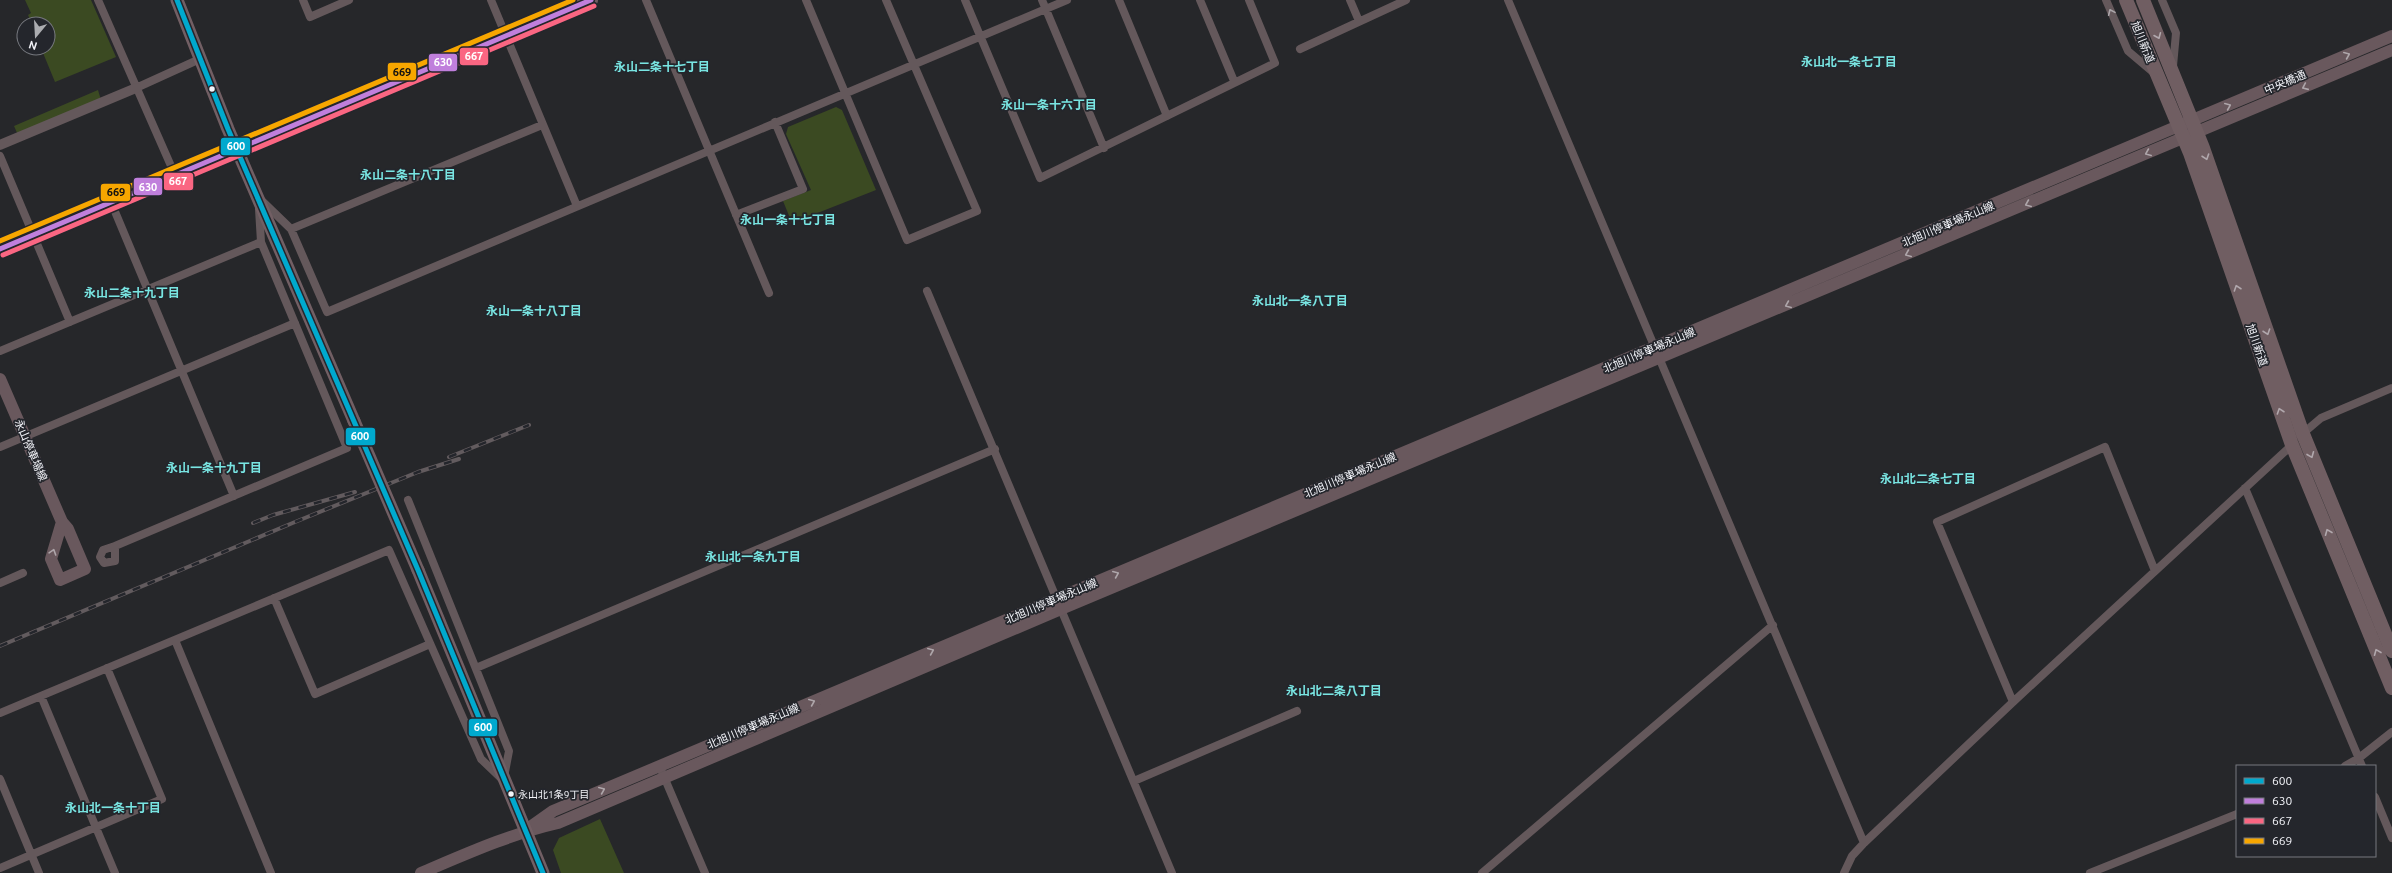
<svg xmlns="http://www.w3.org/2000/svg" width="2392" height="873" font-family="Ubuntu,'Noto Sans JP',sans-serif">
<rect width="100%" height="100%" fill="#26272a"/>
<path fill="#3b4a22" d="M25,0H91L116,57L55,82L41,48H48V24H32L28,15L31,13Z
M98,90L101,100L18,135L14,126Z
M836,107L842,110L876,190L792,223L783,201L811,190L786,134L788,127Z
M600,819L624,873H561L553,850L559,838Z"/>
<g fill="none" stroke-linecap="round" stroke-linejoin="round">
<path stroke="#64585b" stroke-width="8" d="M98,0L175,175
M303,0L310,17L349,0
M491,0L577,206
M646,0L769,293
M806,0L907,240L977,211L886,0
M965,0L1040,178L1275,63L1249,0
M1042,0L1104,148
M1119,0L1167,116
M1200,0L1234,81
M1350,0L1359,21
M1508,0L1864,843
M2106,0L2128,51L2154,73
M2162,0L2176,33L2173,66
M1300,49L1406,0
M136,88L202,58
M0,156L70,322
M261,200L291,229L542,125
M111,202L234,496
M736,215L803,189L775,122
M291,229L327,312L1067,0
M927,291L1172,873
M0,351L261,242
M2301,435L2321,418L2392,388
M0,447L295,323
M2245,488L2362,766
M408,500L509,751L504,777
M115,546L103,550L100,557L104,563L115,561V546L347,448L261,242L259,209
M0,583L23,573
M274,598L315,694L430,644
M175,640L271,873
M476,668L995,449
M41,696L115,873
M2013,702L1937,522L2105,447L2155,571
M0,713L389,550L481,759L501,778
M659,765L705,873
M2345,766L2359,758L2392,732
M0,779L39,873
M1134,781L1297,711
M2375,797L2392,838
M0,868L162,799L107,668
M1482,873L1773,625
M1844,873L1852,856L1864,843L2013,702L2293,444
M2090,873L2237,814"/>
<path stroke="#64585b" stroke-width="10" d="M0,145L136,88"/>
<path stroke="#69585d" stroke-width="12" d="M0,379L62,522L68,529L85,569L60,580L51,559L62,522
M529,828L553,811L2392,36
M421,873C466,854 510,834 558,823L1061,609L2392,50"/>
<path stroke="#725f64" stroke-width="13" d="M177,0L228,129L354,421
M418,570L543,873"/>
<path stroke="#705e62" stroke-width="14" d="M2126,0L2190,153L2292,445L2392,688
M2143,0L2203,148L2303,434L2392,651
M0,249L591,0"/>
<g stroke="#625b5e" stroke-width="4">
<path id="rail" d="M449,457L529,425
M253,523L273,515L355,492
M0,646L295,522L418,472L459,459"/>
</g>
<use href="#rail" stroke="#24262c" stroke-width="2.5" stroke-dasharray="8" stroke-linecap="butt"/>
<path stroke="#725f64" stroke-width="13" d="M354,421L418,570"/>
<g stroke="#24262c" stroke-width="8">
<path id="bus-1" d="M177,0L228,129L418,570L543,873"/>
</g>
<g stroke="#24262c" stroke-width="8">
<path id="bus-2" d="M0,249L591,0"/>
</g>
<g stroke="#24262c" stroke-width="8">
<path id="bus-3" d="M3,255L594,6"/>
</g>
<g stroke="#24262c" stroke-width="8">
<path id="bus-4" d="M0,241L573,0"/>
</g>
<use href="#bus-1" stroke="#00a9ce" stroke-width="5"/>
<use href="#bus-2" stroke="#c07fdc" stroke-width="5"/>
<use href="#bus-3" stroke="#fa6682" stroke-width="5"/>
<use href="#bus-4" stroke="#f7a600" stroke-width="5"/>
</g>
<defs><path id="oneway-chevron" d="M-2-3.5L2.5 0L-2 3.5" fill="none" stroke-width="1.6" stroke-linecap="round" stroke-linejoin="round"/></defs>
<use stroke="#aba6aa" href="#oneway-chevron" transform="translate(2111 12) rotate(-114)"/>
<g stroke="#b1a8ad">
<use href="#oneway-chevron" transform="translate(2158 36) rotate(67)"/>
<use href="#oneway-chevron" transform="translate(2206 157) rotate(71)"/>
<use href="#oneway-chevron" transform="translate(2237 288) rotate(-109)"/>
<use href="#oneway-chevron" transform="translate(2267 332) rotate(71)"/>
<use href="#oneway-chevron" transform="translate(2280 411) rotate(-109)"/>
<use href="#oneway-chevron" transform="translate(2311 455) rotate(68)"/>
<use href="#oneway-chevron" transform="translate(2328 532) rotate(-112)"/>
<use href="#oneway-chevron" transform="translate(2377 652) rotate(-112)"/>
</g>
<g stroke="#aea6aa">
<use href="#oneway-chevron" transform="translate(2347 55) rotate(-23)"/>
<use href="#oneway-chevron" transform="translate(2305 87) rotate(156)"/>
<use href="#oneway-chevron" transform="translate(2228 106) rotate(-23)"/>
<use href="#oneway-chevron" transform="translate(2148 153) rotate(157)"/>
<use href="#oneway-chevron" transform="translate(2028 204) rotate(157)"/>
<use href="#oneway-chevron" transform="translate(1908 254) rotate(157)"/>
<use href="#oneway-chevron" transform="translate(1788 305) rotate(157)"/>
<use href="#oneway-chevron" transform="translate(53 552) rotate(-72)"/>
<use href="#oneway-chevron" transform="translate(1116 574) rotate(-23)"/>
<use href="#oneway-chevron" transform="translate(931 651) rotate(-23)"/>
<use href="#oneway-chevron" transform="translate(812 702) rotate(-23)"/>
<use href="#oneway-chevron" transform="translate(602 790) rotate(-23)"/>
</g>
<g fill="#f2f3f8" stroke="#24262c" stroke-width="1.5">
<circle cx="212" cy="89" r="3.5"/>
<circle cx="511" cy="794" r="3.5"/>
</g>
<g text-anchor="middle" stroke-width="3.5" stroke-linejoin="round" paint-order="stroke">
<g font-size="10" fill="#f2f3f8" stroke="#24262c" text-anchor="start">
<text x="518" y="798">永山北1条9丁目</text>
</g>
<g font-size="11" fill="#f2f3f8" stroke="#24262c">
<text transform="translate(2143 42) rotate(68)" y="4">旭川新道</text>
<text transform="translate(2285 82) rotate(-23)" y="4">中央橋通</text>
<text transform="translate(1948 224) rotate(-23)" y="4">北旭川停車場永山線</text>
<text transform="translate(2257 345) rotate(71)" y="4">旭川新道</text>
<text transform="translate(1649 350) rotate(-23)" y="4">北旭川停車場永山線</text>
<text transform="translate(31 450) rotate(67)" y="4">永山停車場線</text>
<text transform="translate(1350 475) rotate(-23)" y="4">北旭川停車場永山線</text>
<text transform="translate(1051 601) rotate(-23)" y="4">北旭川停車場永山線</text>
<text transform="translate(753 726) rotate(-23)" y="4">北旭川停車場永山線</text>
</g>
<g font-size="12" font-weight="bold" fill="#79e5e2" stroke="#24262c">
<text x="1849" y="66">永山北一条七丁目</text>
<text x="662" y="71">永山二条十七丁目</text>
<text x="1049" y="109">永山一条十六丁目</text>
<text x="408" y="179">永山二条十八丁目</text>
<text x="788" y="224">永山一条十七丁目</text>
<text x="132" y="297">永山二条十九丁目</text>
<text x="1300" y="305">永山北一条八丁目</text>
<text x="534" y="315">永山一条十八丁目</text>
<text x="214" y="472">永山一条十九丁目</text>
<text x="1928" y="483">永山北二条七丁目</text>
<text x="753" y="561">永山北一条九丁目</text>
<text x="1334" y="695">永山北二条八丁目</text>
<text x="113" y="812">永山北一条十丁目</text>
</g>
</g>
<g stroke="#24262c" stroke-width="1.5">
<rect x="459" y="47" width="30" height="19" rx="4" fill="#fa6682"/>
<rect x="428" y="53" width="30" height="19" rx="4" fill="#c07fdc"/>
<rect x="387" y="62" width="30" height="19" rx="4" fill="#f7a600"/>
<rect x="220" y="137" width="31" height="19" rx="4" fill="#00a9ce"/>
<rect x="163" y="172" width="31" height="19" rx="4" fill="#fa6682"/>
<rect x="133" y="177" width="30" height="19" rx="4" fill="#c07fdc"/>
<rect x="100" y="183" width="31" height="19" rx="4" fill="#f7a600"/>
<rect x="345" y="427" width="31" height="19" rx="4" fill="#00a9ce"/>
<rect x="468" y="718" width="30" height="19" rx="4" fill="#00a9ce"/>
</g>
<g font-size="11" text-anchor="middle" font-weight="bold" fill="#fff">
<text x="474" y="60">667</text>
<text x="443" y="66">630</text>
<text x="236" y="150">600</text>
<text x="178" y="185">667</text>
<text x="148" y="191">630</text>
<text x="360" y="440">600</text>
<text x="483" y="731">600</text>
</g>
<g font-size="11" text-anchor="middle" font-weight="bold" fill="#111">
<text x="402" y="76">669</text>
<text x="116" y="196">669</text>
</g>
<rect x="2236" y="765" width="140" height="92" fill="#24262c" stroke="#76787e"/>
<rect x="2244" y="778" width="20" height="6" fill="#00a9ce" stroke="#76787e"/>
<text x="2272" y="785" font-size="12" fill="#f2f3f8">600</text>
<rect x="2244" y="798" width="20" height="6" fill="#c07fdc" stroke="#76787e"/>
<text x="2272" y="805" font-size="12" fill="#f2f3f8">630</text>
<rect x="2244" y="818" width="20" height="6" fill="#fa6682" stroke="#76787e"/>
<text x="2272" y="825" font-size="12" fill="#f2f3f8">667</text>
<rect x="2244" y="838" width="20" height="6" fill="#f7a600" stroke="#76787e"/>
<text x="2272" y="845" font-size="12" fill="#f2f3f8">669</text>
<g transform="translate(36 36) rotate(198)"><circle r="19" fill="#24262c" stroke="#76787e"/>
<path d="M0-3L7 15L0 10L-7 15Z" fill="#abacb0"/>
<text y="-6" font-size="11" font-weight="bold" text-anchor="middle" fill="#f2f3f8">N</text>
</g>
</svg>
